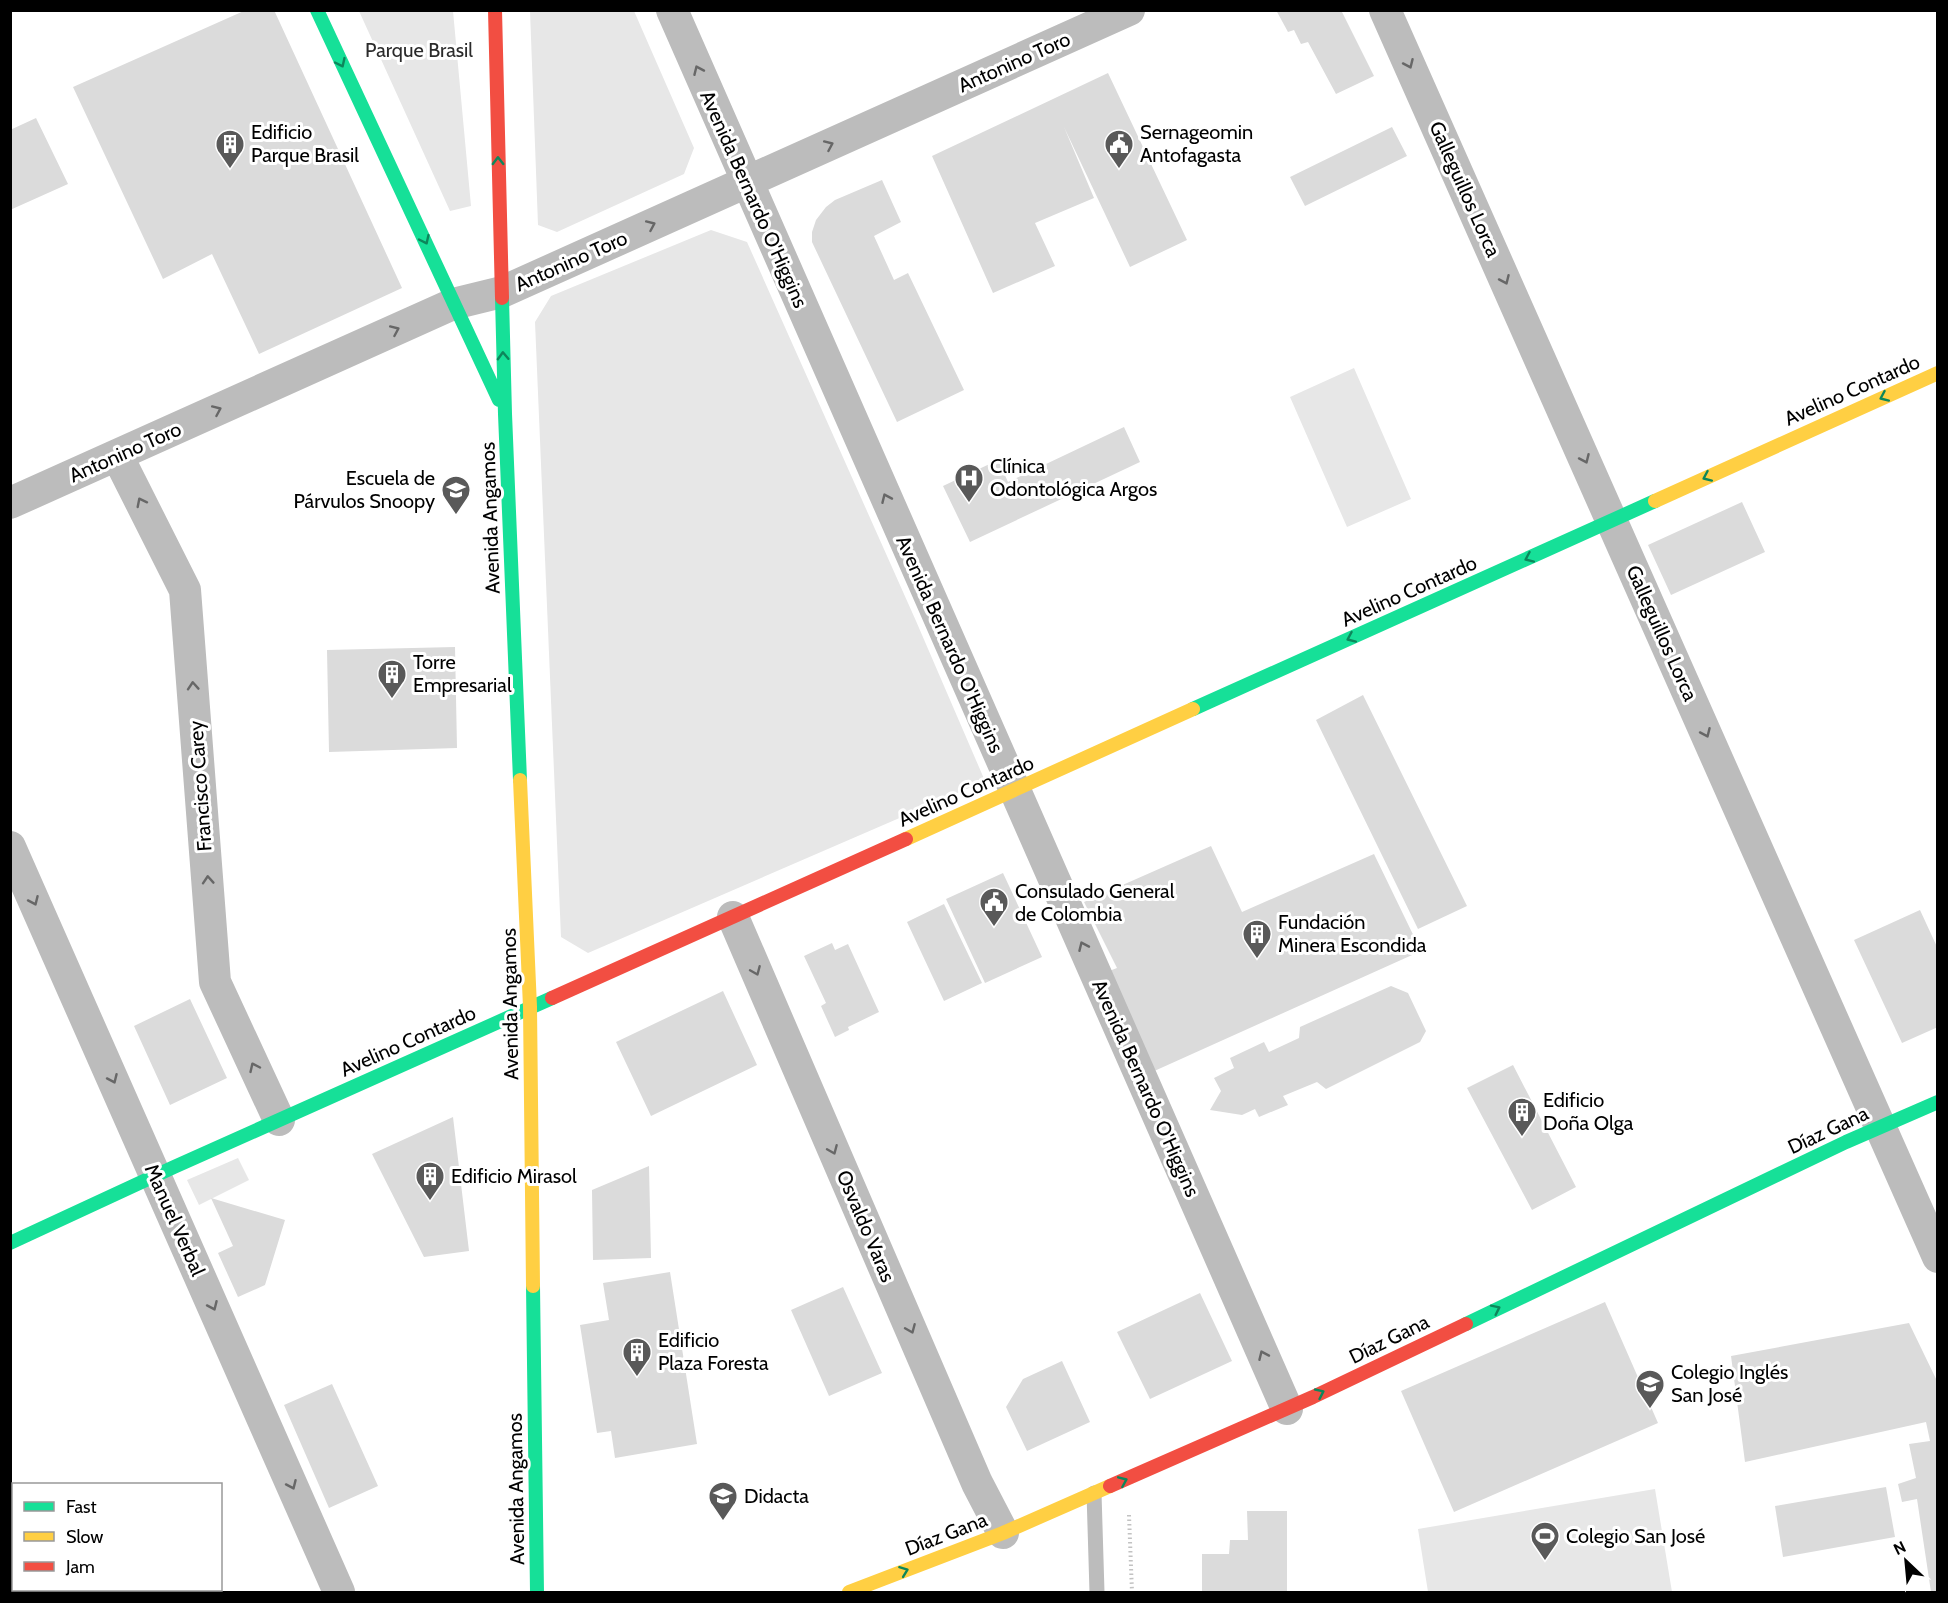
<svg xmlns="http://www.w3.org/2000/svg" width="1948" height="1603" font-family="Cabin,sans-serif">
<rect width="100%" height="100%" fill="#fff"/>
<path fill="#e7e7e7" d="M359,11H453L471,206L450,211Z
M530,11H634L694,148L684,174L557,232L538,225Z
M711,230L747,242L916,621L985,781L588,953L561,937L535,322L551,296Z
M1354,368L1411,499L1347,527L1290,397Z
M238,1158L249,1180L199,1205L187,1180Z
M1655,1489L1672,1592H1428L1418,1529Z"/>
<path fill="#dbdbdb" d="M246,10H274L402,288L259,354L212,254L163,279L73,87Z
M1276,10H1341L1374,76L1336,94L1308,42L1301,44L1294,30L1288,32Z
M1108,73L1187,240L1130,267L1064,127L1094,198L1035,223L1055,266L993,293L932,156Z
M36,118L68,184L10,210V130Z
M1392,127L1407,156L1305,206L1290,177Z
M882,180L901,222L874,236L894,280L908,273L964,390L897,422L812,242V232L816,220L826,207L835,200Z
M1124,427L1140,462L970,542L943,486L998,460L1008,482Z
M1742,502L1765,552L1671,595L1648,545Z
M455,647L457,748L329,752L327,650Z
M1363,695L1467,906L1418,929L1316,720Z
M1211,846L1242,912L1374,854L1421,951L1141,1077L1096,976L1117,968L1084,902Z
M1003,873L1042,957L985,983L946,899Z
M944,904L982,983L944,1001L907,922Z
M1920,910L1938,949V1027L1902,1043L1854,940Z
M832,943L835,950L848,944L879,1012L848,1027L849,1030L835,1037L821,1006L826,1003L804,956Z
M1391,986L1408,993L1426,1031L1420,1042L1326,1089L1317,1082L1283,1096L1288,1105L1259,1117L1255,1109L1242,1115L1210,1110L1221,1091L1214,1078L1234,1068L1230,1058L1264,1042L1269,1052L1299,1038L1300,1027Z
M723,991L757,1065L651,1116L616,1042Z
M190,999L227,1078L170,1105L134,1026Z
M1513,1065L1576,1187L1532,1210L1467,1088Z
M453,1117L469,1251L424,1257L372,1154Z
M649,1166L651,1258L593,1260L592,1190Z
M211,1198L285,1220L265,1285L238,1297L218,1253L233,1246Z
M670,1272L697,1444L615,1458L611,1431L597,1433L580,1325L609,1320L603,1283Z
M843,1287L882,1373L829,1396L791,1310Z
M1200,1293L1232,1361L1150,1399L1117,1332Z
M1605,1302L1658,1423L1454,1512L1401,1391Z
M1909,1323L1938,1383V1592H1931L1917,1499L1902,1502L1898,1484L1916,1478L1909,1444L1930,1441L1926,1422L1745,1462L1731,1356Z
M1062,1361L1090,1422L1027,1451L1006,1407L1023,1379Z
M332,1384L378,1486L329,1508L284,1405Z
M1886,1487L1895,1537L1783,1557L1775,1506Z
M1247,1511H1287V1592H1202V1554H1229L1230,1540H1248Z"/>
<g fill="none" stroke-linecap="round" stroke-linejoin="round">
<path stroke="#c2c2c2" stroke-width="4" stroke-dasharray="1.5 3" stroke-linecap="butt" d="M1129,1515L1132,1592"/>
<path stroke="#bcbcbc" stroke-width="15" d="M1094,1493L1097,1592"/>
<path stroke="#bcbcbc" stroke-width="32" d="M672,10L1287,1409
M1385,10L1938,1257
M117,455L185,590L215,982L279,1120
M10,503L453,304L502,292L1129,10
M10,847L339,1592
M733,917L977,1483L1003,1533"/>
<path stroke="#16e098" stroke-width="14" d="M317,10L499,400
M502,298L505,414L520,780
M1193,709L1655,501
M10,1243L174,1167L552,998
M533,1286L537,1592
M1466,1324L1846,1142L1938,1102"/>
<path stroke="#ffcf43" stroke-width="14" d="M1655,501L1938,373
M520,780L530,1007L533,1286
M906,839L1193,709
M849,1592L1003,1533L1110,1486"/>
<path stroke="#f24e42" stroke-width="14" d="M495,10L502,298
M552,998L906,839
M1110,1486L1313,1397L1466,1324"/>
</g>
<defs><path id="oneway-chevron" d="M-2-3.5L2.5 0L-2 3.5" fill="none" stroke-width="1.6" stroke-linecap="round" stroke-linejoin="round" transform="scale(1.5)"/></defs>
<g stroke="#0d865b">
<use href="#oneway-chevron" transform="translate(341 63) rotate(65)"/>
<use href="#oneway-chevron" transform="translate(498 161) rotate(-91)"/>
<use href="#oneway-chevron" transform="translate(425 240) rotate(65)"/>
<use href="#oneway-chevron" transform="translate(503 356) rotate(-92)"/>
<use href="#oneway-chevron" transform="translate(1884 397) rotate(156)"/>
<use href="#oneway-chevron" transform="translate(1707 477) rotate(156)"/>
<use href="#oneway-chevron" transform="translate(1529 558) rotate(156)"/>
<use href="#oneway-chevron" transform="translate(1351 638) rotate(156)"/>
<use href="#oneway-chevron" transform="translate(1496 1309) rotate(-26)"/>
<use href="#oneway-chevron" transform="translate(1320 1393) rotate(-25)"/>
<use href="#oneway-chevron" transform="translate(1123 1481) rotate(-23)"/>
<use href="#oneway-chevron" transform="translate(904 1571) rotate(-21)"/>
</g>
<g stroke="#676767">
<use href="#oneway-chevron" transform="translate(1409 64) rotate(66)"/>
<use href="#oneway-chevron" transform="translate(698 70) rotate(-114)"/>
<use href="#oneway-chevron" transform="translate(829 145) rotate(-24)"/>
<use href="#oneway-chevron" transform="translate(651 225) rotate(-24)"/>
<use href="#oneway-chevron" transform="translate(1505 280) rotate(66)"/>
<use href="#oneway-chevron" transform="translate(395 330) rotate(-24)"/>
<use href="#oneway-chevron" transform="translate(217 410) rotate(-24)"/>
<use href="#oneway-chevron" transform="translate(1585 459) rotate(66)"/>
<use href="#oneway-chevron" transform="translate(886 498) rotate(-114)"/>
<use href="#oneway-chevron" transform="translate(141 502) rotate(-117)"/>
<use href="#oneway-chevron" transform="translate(193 686) rotate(-94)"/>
<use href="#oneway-chevron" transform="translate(1706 733) rotate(66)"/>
<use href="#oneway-chevron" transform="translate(208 880) rotate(-94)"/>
<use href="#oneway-chevron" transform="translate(34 901) rotate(66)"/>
<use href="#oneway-chevron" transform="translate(1083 946) rotate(-114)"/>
<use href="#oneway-chevron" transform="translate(756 971) rotate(67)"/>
<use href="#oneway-chevron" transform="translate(254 1067) rotate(-115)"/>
<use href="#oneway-chevron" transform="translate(113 1079) rotate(66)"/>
<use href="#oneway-chevron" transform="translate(833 1150) rotate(67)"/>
<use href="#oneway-chevron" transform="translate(213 1306) rotate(66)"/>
<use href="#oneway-chevron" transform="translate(911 1329) rotate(67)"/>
<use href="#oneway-chevron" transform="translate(1263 1355) rotate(-114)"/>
<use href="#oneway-chevron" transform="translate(292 1485) rotate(66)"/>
</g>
<defs>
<g id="building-pin" transform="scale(1.5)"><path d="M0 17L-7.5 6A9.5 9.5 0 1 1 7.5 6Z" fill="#595959" stroke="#fff"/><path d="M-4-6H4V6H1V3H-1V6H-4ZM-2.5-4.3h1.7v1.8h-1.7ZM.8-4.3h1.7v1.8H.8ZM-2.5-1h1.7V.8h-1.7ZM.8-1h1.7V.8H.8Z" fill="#fff"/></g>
<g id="civic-pin" transform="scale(1.5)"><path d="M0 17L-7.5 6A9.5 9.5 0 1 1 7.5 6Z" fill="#595959" stroke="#fff"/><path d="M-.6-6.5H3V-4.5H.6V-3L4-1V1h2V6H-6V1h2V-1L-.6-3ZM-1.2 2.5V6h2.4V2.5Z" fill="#fff"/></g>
<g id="hospital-pin" transform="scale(1.5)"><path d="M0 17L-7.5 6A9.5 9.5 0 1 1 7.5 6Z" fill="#595959" stroke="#fff"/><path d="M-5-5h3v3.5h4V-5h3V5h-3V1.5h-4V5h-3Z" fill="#fff"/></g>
<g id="school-pin" transform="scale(1.5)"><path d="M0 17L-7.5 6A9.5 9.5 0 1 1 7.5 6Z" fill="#595959" stroke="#fff"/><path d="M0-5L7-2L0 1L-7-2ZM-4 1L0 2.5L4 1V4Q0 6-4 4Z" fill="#fff"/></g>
<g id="stadium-pin" transform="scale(1.5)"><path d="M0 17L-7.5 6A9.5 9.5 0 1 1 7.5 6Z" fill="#595959" stroke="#fff"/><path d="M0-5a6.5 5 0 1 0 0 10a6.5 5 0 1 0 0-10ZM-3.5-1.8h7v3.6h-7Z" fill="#fff"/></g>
</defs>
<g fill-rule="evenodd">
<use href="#building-pin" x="230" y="144"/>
<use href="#civic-pin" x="1119" y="144"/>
<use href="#hospital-pin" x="969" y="478"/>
<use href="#school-pin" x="456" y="490"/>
<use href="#building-pin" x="392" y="674"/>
<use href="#civic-pin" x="994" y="902"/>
<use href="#building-pin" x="1257" y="934"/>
<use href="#building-pin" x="1522" y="1112"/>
<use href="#building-pin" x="430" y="1176"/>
<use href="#building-pin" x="637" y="1352"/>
<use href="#school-pin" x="1650" y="1384"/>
<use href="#school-pin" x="723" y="1496"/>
<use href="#stadium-pin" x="1545" y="1536"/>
</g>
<g text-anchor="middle" stroke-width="6" stroke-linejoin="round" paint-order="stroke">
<g font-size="20" fill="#2b2b2b" stroke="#fff">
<text x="419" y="57">Parque Brasil</text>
</g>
<g font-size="20" fill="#000" stroke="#fff">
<text transform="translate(1014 62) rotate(-24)" y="7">Antonino Toro</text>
<text transform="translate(1465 189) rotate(66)" y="7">Galleguillos Lorca</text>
<text transform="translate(754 199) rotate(66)" y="7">Avenida Bernardo O'Higgins</text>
<text transform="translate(571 261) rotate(-24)" y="7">Antonino Toro</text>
<text transform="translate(1852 390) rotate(-24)" y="7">Avelino Contardo</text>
<text transform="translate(125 452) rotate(-24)" y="7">Antonino Toro</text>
<text transform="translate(490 518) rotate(-92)" y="7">Avenida Angamos</text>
<text transform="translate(1409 591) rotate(-24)" y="7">Avelino Contardo</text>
<text transform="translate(1662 633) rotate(66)" y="7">Galleguillos Lorca</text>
<text transform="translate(950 644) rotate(66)" y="7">Avenida Bernardo O'Higgins</text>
<text transform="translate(200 786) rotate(-94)" y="7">Francisco Carey</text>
<text transform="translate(966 791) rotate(-24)" y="7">Avelino Contardo</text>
<text transform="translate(510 1004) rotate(-91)" y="7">Avenida Angamos</text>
<text transform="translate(408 1041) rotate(-24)" y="7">Avelino Contardo</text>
<text transform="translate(1146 1088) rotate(66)" y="7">Avenida Bernardo O'Higgins</text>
<text transform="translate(1828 1130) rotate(-25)" y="7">Díaz Gana</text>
<text transform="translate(175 1220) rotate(66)" y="7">Manuel Verbal</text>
<text transform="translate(866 1226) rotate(67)" y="7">Osvaldo Varas</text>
<text transform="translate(1389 1339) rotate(-26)" y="7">Díaz Gana</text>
<text transform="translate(516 1489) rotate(-91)" y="7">Avenida Angamos</text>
<text transform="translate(946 1534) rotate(-21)" y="7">Díaz Gana</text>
</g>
<g font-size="20" fill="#000" stroke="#fff" text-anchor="start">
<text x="251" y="139">Edificio<tspan x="251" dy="23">Parque Brasil</tspan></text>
<text x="1140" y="139">Sernageomin<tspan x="1140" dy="23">Antofagasta</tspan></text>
<text x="990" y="473">Clínica<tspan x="990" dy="23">Odontológica Argos</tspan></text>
<text x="435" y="485" text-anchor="end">Escuela de<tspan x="435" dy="23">Párvulos Snoopy</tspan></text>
<text x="413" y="669">Torre<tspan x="413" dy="23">Empresarial</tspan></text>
<text x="1015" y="898">Consulado General<tspan x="1015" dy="23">de Colombia</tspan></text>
<text x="1278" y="929">Fundación<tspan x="1278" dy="23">Minera Escondida</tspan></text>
<text x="1543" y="1107">Edificio<tspan x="1543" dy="23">Doña Olga</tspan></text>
<text x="451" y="1183">Edificio Mirasol</text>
<text x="658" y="1347">Edificio<tspan x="658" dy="23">Plaza Foresta</tspan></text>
<text x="1671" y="1379">Colegio Inglés<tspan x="1671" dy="23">San José</tspan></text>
<text x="744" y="1503">Didacta</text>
<text x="1566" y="1543">Colegio San José</text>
</g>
</g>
<rect width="1948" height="1603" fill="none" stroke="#000000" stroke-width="24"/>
<rect x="12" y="1483" width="210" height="108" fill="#ffffff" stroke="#999999" stroke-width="1.5"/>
<rect x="24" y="1502" width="30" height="9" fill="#16e098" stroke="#999999" stroke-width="1.5"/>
<text x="66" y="1513" font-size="18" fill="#000000">Fast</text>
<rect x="24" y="1532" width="30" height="9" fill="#ffcf43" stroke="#999999" stroke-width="1.5"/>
<text x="66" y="1543" font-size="18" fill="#000000">Slow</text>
<rect x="24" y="1562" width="30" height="9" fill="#f24e42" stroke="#999999" stroke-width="1.5"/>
<text x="66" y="1573" font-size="18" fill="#000000">Jam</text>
<g transform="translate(1906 1561) rotate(334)" stroke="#ffffff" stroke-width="4.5" paint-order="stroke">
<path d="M0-4.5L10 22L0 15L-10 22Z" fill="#000000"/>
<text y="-9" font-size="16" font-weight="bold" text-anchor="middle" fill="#000000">N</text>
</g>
</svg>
